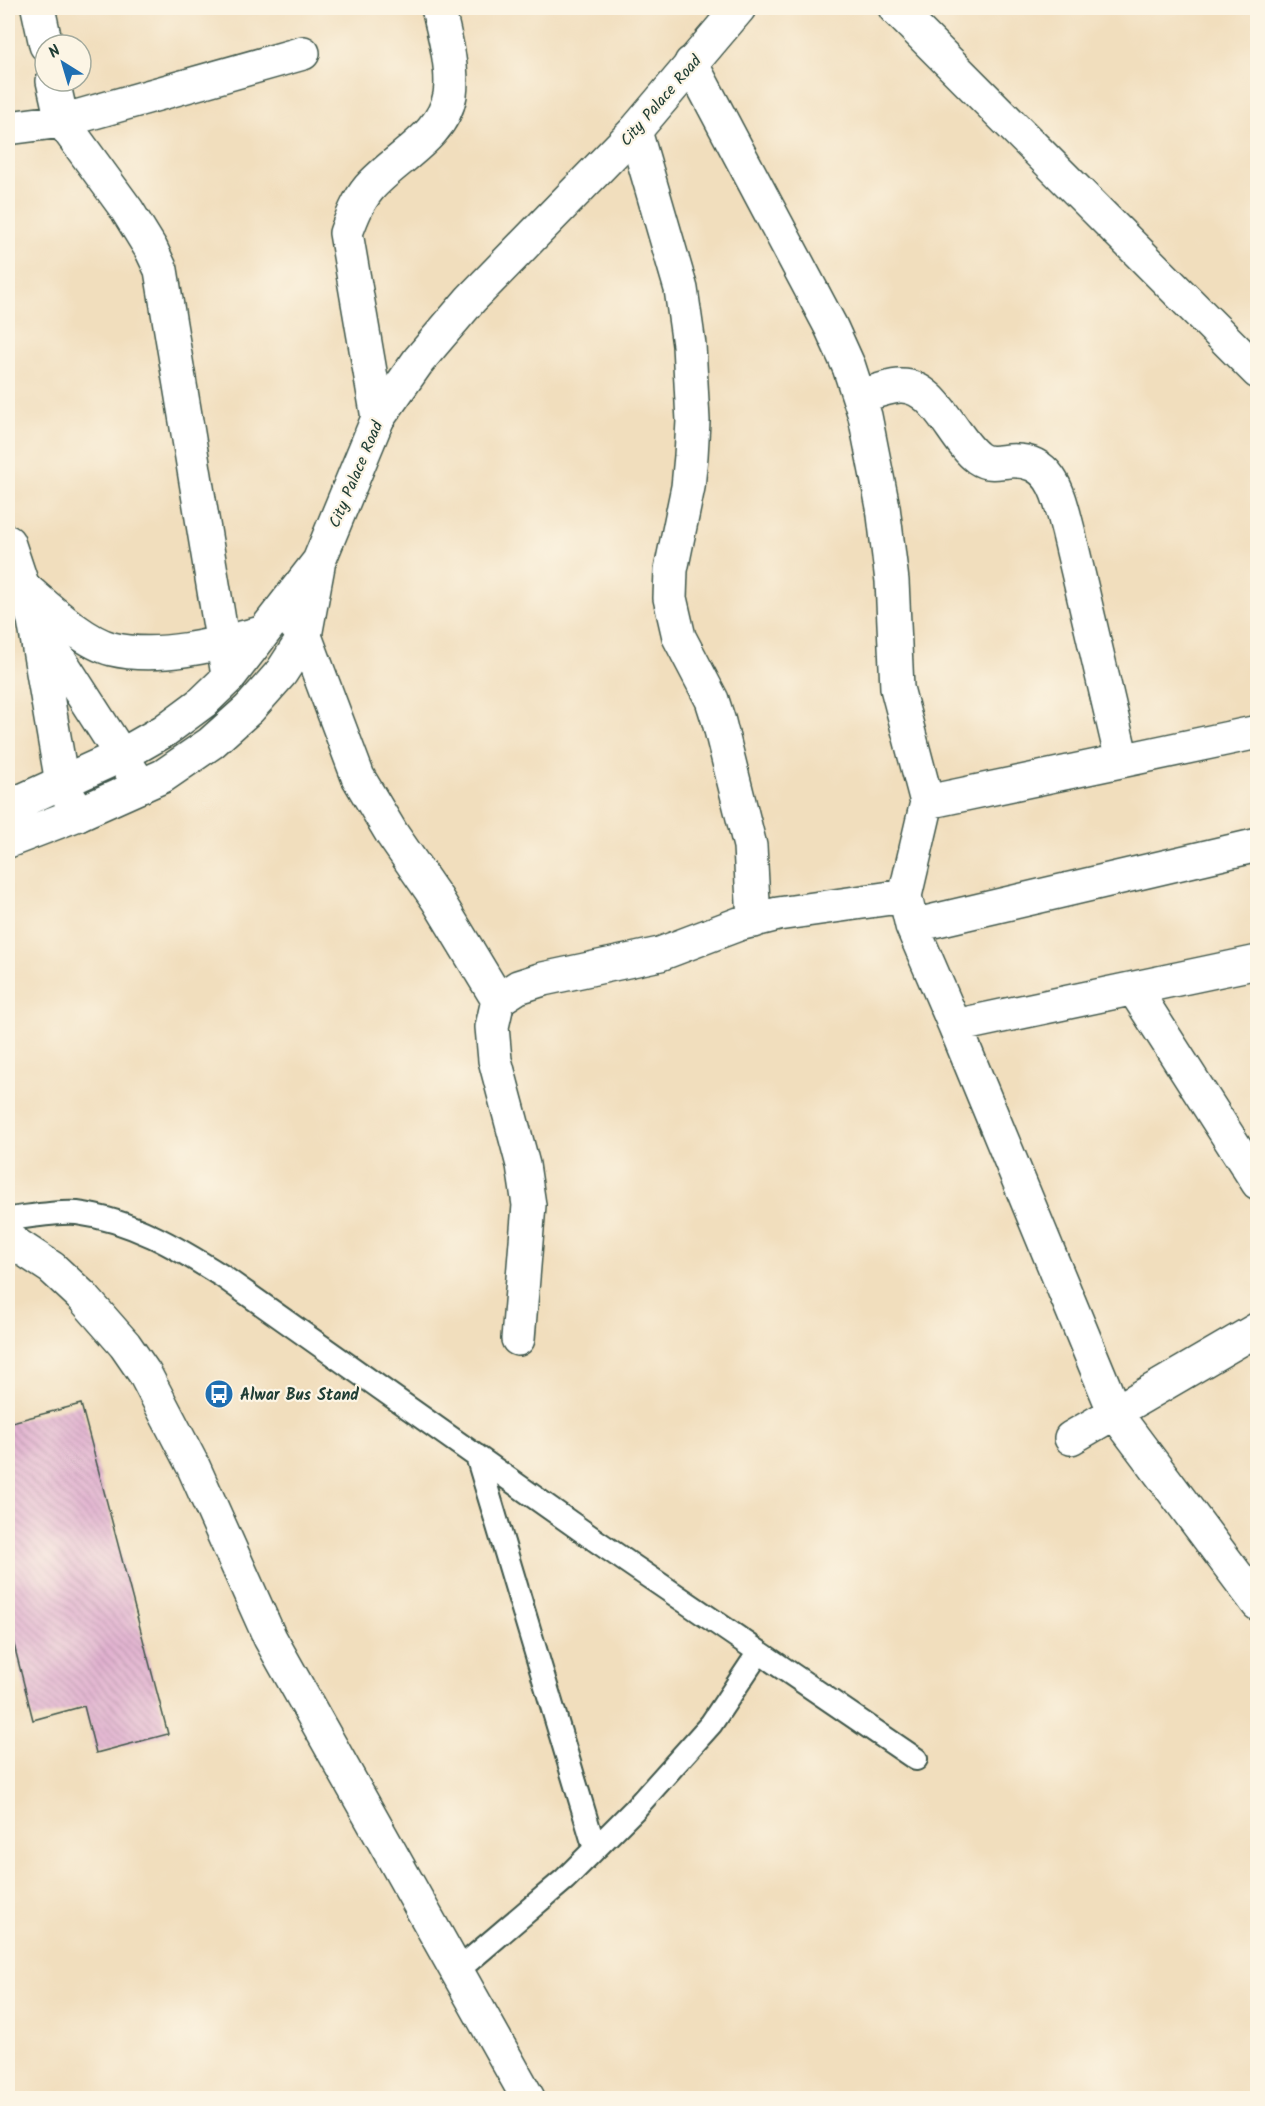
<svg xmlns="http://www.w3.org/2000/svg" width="1265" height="2106" font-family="Kalam,sans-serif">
<defs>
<pattern id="building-back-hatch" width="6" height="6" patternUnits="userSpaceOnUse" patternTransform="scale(1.5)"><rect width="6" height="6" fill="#e1b0d0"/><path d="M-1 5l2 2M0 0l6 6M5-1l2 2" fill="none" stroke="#b690aa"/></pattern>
</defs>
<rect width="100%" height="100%" fill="#fcf5e5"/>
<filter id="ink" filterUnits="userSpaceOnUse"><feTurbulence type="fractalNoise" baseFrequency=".0167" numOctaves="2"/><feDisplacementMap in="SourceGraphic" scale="12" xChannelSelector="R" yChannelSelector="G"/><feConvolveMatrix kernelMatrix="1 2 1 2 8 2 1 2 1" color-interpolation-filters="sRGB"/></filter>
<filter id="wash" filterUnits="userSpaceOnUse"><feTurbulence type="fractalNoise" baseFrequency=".008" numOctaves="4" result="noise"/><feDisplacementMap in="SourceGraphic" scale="24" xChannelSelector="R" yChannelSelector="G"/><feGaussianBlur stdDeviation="1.35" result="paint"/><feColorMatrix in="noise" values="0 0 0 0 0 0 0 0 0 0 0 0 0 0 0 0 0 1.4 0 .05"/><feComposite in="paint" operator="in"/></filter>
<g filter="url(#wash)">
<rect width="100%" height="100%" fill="#f1debd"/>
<g id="blocks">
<path fill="url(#building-back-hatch)" d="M81,1404L168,1734L96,1753L84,1706L33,1720L8,1621V1423Z"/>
</g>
</g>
<g filter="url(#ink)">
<use href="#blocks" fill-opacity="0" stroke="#3e5549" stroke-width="1.5"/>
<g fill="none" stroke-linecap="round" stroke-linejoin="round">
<g stroke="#3e5549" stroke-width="26">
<path id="service" d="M8,1219C27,1217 59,1211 77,1213C131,1220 178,1248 222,1276L595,1540L916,1759
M477,1456L595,1849
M457,1971L565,1879L634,1810L711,1724L759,1652"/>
</g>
<g stroke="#3e5549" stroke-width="36">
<path id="minor" d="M38,8L46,45
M895,8L1258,372
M691,63L831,327L849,367L865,416L883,507L892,581L897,688L927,802L1258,732
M53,81L62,121L127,210L151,249L161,270L227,669
M8,128L62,121L303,53
M635,131L681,289L689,345L693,421L691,456L688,487L671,570L670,598L679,637L712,700L719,722L750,846L754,921
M859,397C872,393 886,387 899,386C935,383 953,440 978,458C988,465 998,462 1009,461C1053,458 1059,496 1068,530L1122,760
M378,418L346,233C352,217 358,201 369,188C395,158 443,137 450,95C454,68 444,33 438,8
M8,542L34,620L62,783L78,814
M288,617L305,636L358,777L392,834L437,899L498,1000
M42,632L141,786
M927,802L905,896L912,926L955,1026L1258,962
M912,926L1258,845
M1134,989L1258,1183
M955,1026L1115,1413L1258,1604
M8,1239L52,1268L82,1296L125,1345L145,1374L193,1466L270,1638L528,2098
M518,1339L529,1205L523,1165L495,1060L492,1027L498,1000L518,987L543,979L660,954L739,924L778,914L905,896
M1071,1438L1258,1329"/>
</g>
<g stroke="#3e5549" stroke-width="36">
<path id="tertiary" d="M22,586C45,605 83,642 112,649C158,660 215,645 261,633
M8,807L122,755L164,731L203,702L229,677L319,561L378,418L419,360L471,299L635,131L739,8
M8,841L78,814L163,776L211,743L249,709L281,673L305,636L318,566"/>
</g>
<use href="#service" stroke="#fff" stroke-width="22"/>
<use href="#minor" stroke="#fff" stroke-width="33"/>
<use href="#tertiary" stroke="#fff" stroke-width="33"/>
</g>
</g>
<defs>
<g id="bus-disc" transform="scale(1.5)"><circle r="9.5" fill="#1f6fb2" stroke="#fcf5e5"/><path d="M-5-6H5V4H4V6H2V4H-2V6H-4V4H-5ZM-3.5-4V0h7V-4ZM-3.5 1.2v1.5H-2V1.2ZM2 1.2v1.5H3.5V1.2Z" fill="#fff"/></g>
</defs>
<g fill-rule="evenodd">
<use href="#bus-disc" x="219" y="1394"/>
</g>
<g text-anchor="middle" stroke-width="4.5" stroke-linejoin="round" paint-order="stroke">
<g font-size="16" fill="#1f3d34" stroke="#fcf5e5">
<text transform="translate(660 100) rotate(-49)" y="6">City Palace Road</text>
<text transform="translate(355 474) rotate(-67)" y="6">City Palace Road</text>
</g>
<g font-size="16" font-weight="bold" fill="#1f3d34" stroke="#fcf5e5" text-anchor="start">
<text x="240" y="1400">Alwar Bus Stand</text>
</g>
</g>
<rect width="1265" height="2106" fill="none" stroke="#fcf5e5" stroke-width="30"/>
<g transform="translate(63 63) rotate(323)"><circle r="28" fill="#fcf5e5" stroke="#a4ab9e" stroke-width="1.5"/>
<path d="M0-4.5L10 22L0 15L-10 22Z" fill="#1f6fb2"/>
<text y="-9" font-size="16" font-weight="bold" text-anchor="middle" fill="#1f3d34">N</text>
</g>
</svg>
